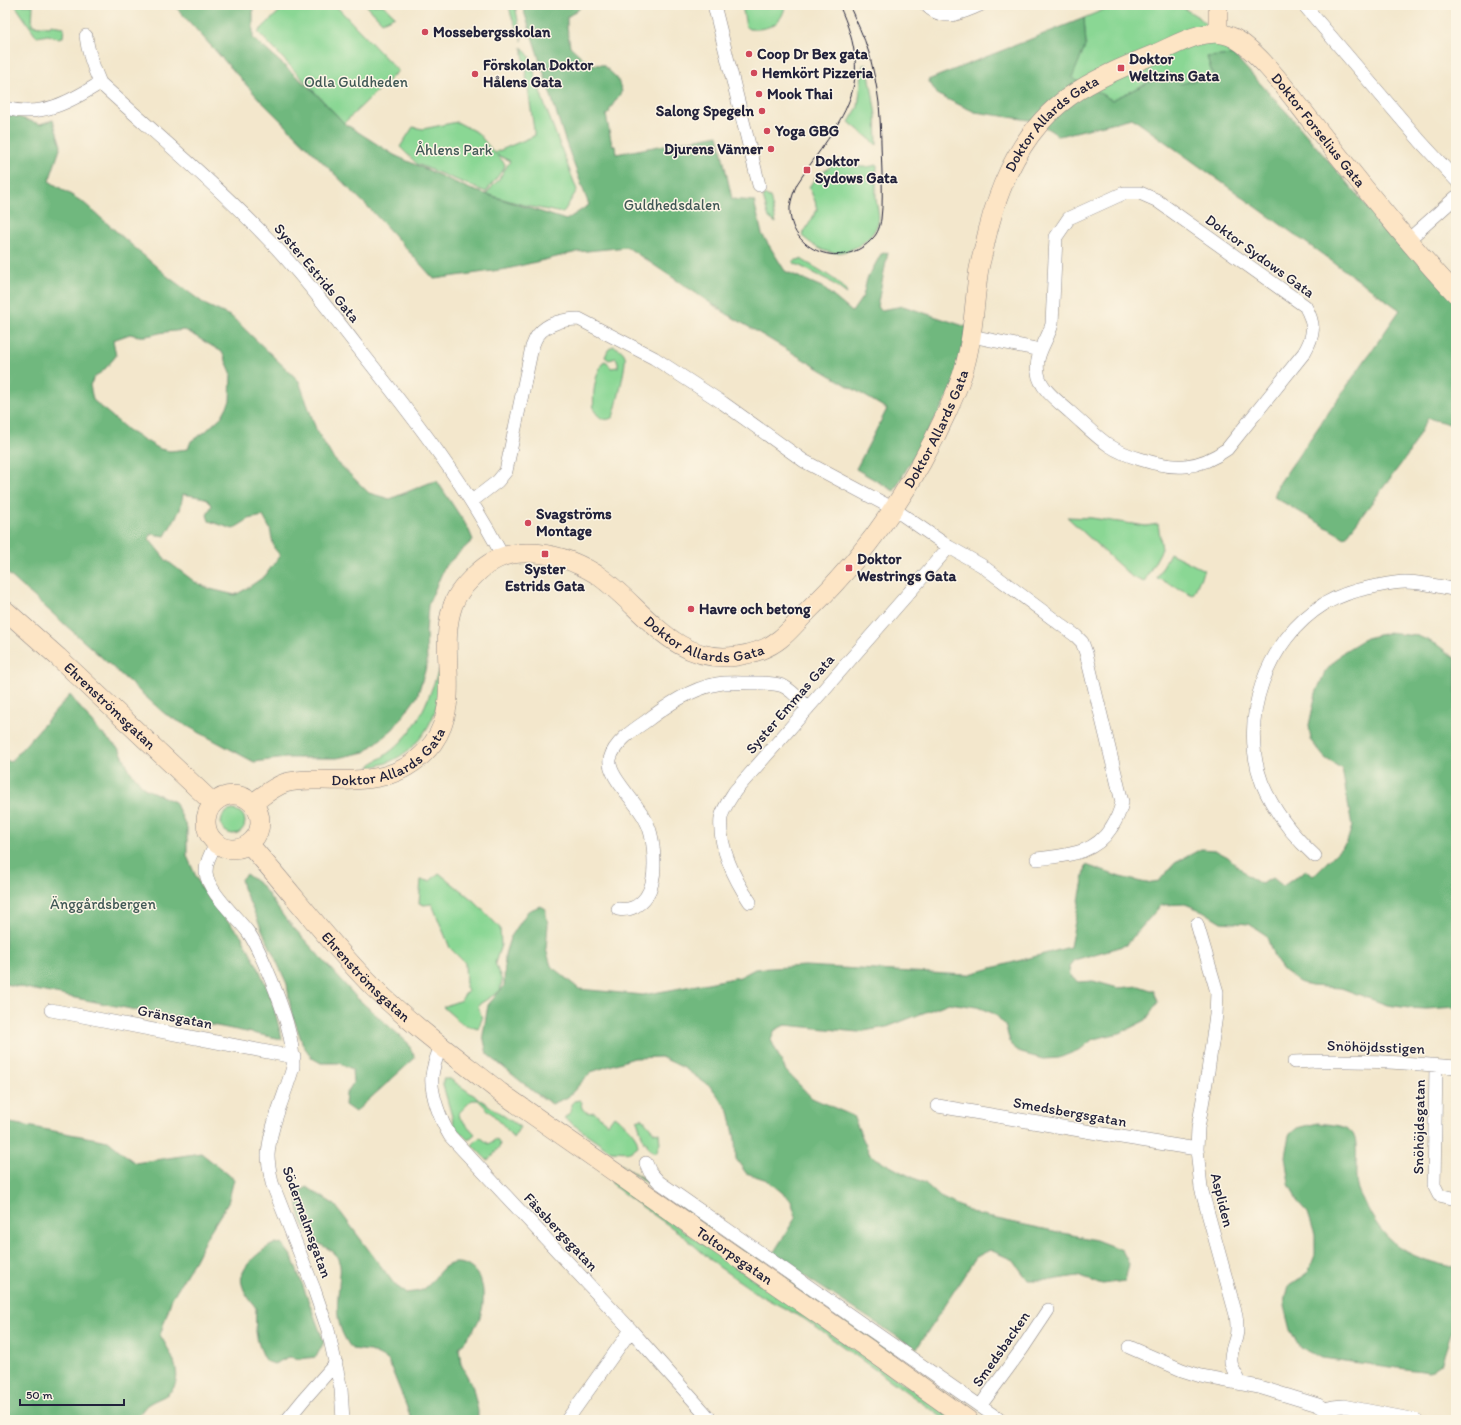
<svg xmlns="http://www.w3.org/2000/svg" width="1461" height="1425" font-family="Itim,sans-serif">
<rect width="100%" height="100%" fill="#fcf5e5"/>
<filter id="ink" filterUnits="userSpaceOnUse"><feTurbulence type="fractalNoise" baseFrequency=".025" numOctaves="2"/><feDisplacementMap in="SourceGraphic" scale="8" xChannelSelector="R" yChannelSelector="G"/><feConvolveMatrix kernelMatrix="1 2 1 2 8 2 1 2 1" color-interpolation-filters="sRGB"/></filter>
<filter id="wash" filterUnits="userSpaceOnUse"><feTurbulence type="fractalNoise" baseFrequency=".012" numOctaves="4" result="noise"/><feDisplacementMap in="SourceGraphic" scale="16" xChannelSelector="R" yChannelSelector="G"/><feGaussianBlur stdDeviation="0.9" result="paint"/><feColorMatrix in="noise" values="0 0 0 0 0 0 0 0 0 0 0 0 0 0 0 0 0 1.4 0 .05"/><feComposite in="paint" operator="in"/></filter>
<g filter="url(#wash)">
<rect width="100%" height="100%" fill="#f3e7cc"/>
<path fill="#8ad794" stroke="#567c68" d="M15,5H33L32,25L50,27L51,25L64,27L63,37L58,38L48,35L37,37Z
M286,5H335L398,71L344,123L258,32Z
M366,5H383L395,16L382,22Z
M509,5H515L522,41L511,15Z
M742,5H755L756,7L767,5H783L785,7C781,26 766,30 749,29L746,27Z
M1115,5H1178L1200,18L1234,55L1207,57L1213,76L1180,84L1169,73L1112,100L1071,78L1086,44L1084,18Z
M522,47L529,56L544,103L577,190L563,213L527,206L486,194L499,179L510,161L497,155L505,164L504,168L486,192L417,164L400,147L413,127L423,129L457,122L478,133L495,154L496,152L534,136V130Z
M865,64L868,67L876,115L877,145L849,122L858,107L863,65Z
M840,160C855,167 861,169 877,165C877,176 875,188 876,199C877,207 880,215 878,223C872,242 845,258 825,251C817,248 809,242 802,236L817,210L815,201L809,187L816,177Z
M765,195L770,197L776,223L769,218L763,197Z
M801,259C813,267 843,281 847,294L828,280L794,263L793,261Z
M613,346C618,348 623,350 625,356C627,362 616,409 613,417C605,423 598,417 594,410C592,395 595,373 604,361L607,362L611,368L618,367V362L616,358L609,360L605,357L608,350Z
M1067,517L1092,518L1146,526L1158,524L1162,549L1144,582L1132,577Z
M1170,553L1204,570L1193,595L1157,578Z
M439,669C446,713 416,762 369,767L371,764C413,741 424,712 439,669Z
M221 822a12 12 0 1 1 24 0a12 12 0 1 1-24 0Z
M439,873L474,901L500,928L501,945L495,963L502,981L500,991L478,1005L482,1019L478,1029L462,1024L443,1007L461,1000L468,990L466,987L465,963L450,948L432,904L424,905L419,903L421,880L430,881Z
M443,1079H450L520,1127L513,1138L506,1128L478,1100H472L459,1113L460,1118L475,1134L468,1140L455,1127L443,1085Z
M580,1100L582,1102C579,1109 587,1115 594,1112L608,1124L614,1116C624,1124 637,1131 638,1146L630,1152L611,1151L564,1118L571,1112V1104L574,1101Z
M642,1118L654,1132L659,1133L660,1143L656,1153L649,1149L646,1142H644L637,1120Z
M480,1137L489,1144L496,1139L500,1144L499,1147L488,1161L472,1145Z
M620,1164L649,1182L894,1353L892,1356Z
M611,1180L955,1420H946L803,1318L761,1296L719,1267L681,1234L627,1196L614,1186Z"/>
<path fill="#6fb87e" stroke="#486d5c" fill-rule="evenodd" d="M174,5H253V38L314,92L344,123L394,155L470,189L566,220L589,205L566,143L522,5H579L580,7L578,10L567,17V27L570,46L589,64L603,65L617,78L622,91L610,109L609,113L606,115L612,145L615,146L616,154L718,135L732,199L754,201L762,234L785,271L822,287L852,312L863,296L867,279L881,254L888,252L877,307L881,310L903,306L967,327L956,382L894,491L856,469L887,409L727,314L627,247L577,252L507,269L434,279L372,211L261,101Z
M1084,18L1086,44L1072,78L1112,100L1169,73L1180,84L1213,76L1207,57L1234,55L1292,118L1365,204L1456,302V426L1428,418L1407,456L1345,538L1274,497L1278,485L1400,310L1132,118L1059,136L1036,121L975,112L938,95L928,80Z
M5,113L40,124L53,120L61,146L49,181L84,203L167,276L206,305L232,317L299,381L316,429L333,458L369,493L390,499L429,483L437,481L468,528L473,540L445,566L428,605L426,632L427,664L417,697L393,729L365,752L337,758H286L254,762L165,714L5,571ZM185,330L222,352L231,372L230,401L222,416L205,432L191,441L188,449L170,451L160,449L129,431L93,400L90,385L94,378L105,369L116,356L113,340L130,334C146,339 151,334 165,332C172,331 178,331 185,330ZM183,494L205,498L212,505L207,515L209,521L233,529L249,519L263,516L270,529L274,548L280,555L265,576L246,589L235,595L210,589L195,582L166,560L149,539L151,534L165,536L180,510Z
M1387,633L1418,636L1436,644L1456,659V1007L1426,1009L1409,1008L1387,1005L1341,988L1311,986L1299,982L1283,970L1275,959L1266,935L1249,924L1221,922L1203,911L1185,904L1161,905L1126,945L1074,960L1069,966L1070,976L1078,982L1093,981L1118,988L1139,986L1154,991L1158,1002L1146,1020L1120,1033L1093,1039L1081,1049L1059,1058L1043,1059L1021,1053L1011,1045L1005,1025L995,1014L977,1007L949,1003L887,1027L858,1032L785,1025L775,1030L771,1040L786,1071L812,1098L853,1116L870,1155L901,1172L925,1183L940,1197L978,1215L1096,1240L1122,1250L1129,1264L1125,1281L1102,1284L1077,1276L1052,1280H1028L1013,1260L990,1250L976,1257L917,1348L910,1345L772,1255L796,1217L791,1200L767,1180L746,1173L736,1159L735,1139L729,1111L712,1088L684,1068L661,1057L634,1058L591,1072L568,1097L552,1104L534,1092L487,1054L483,1035L488,1005L504,986L505,954L510,938L528,911L540,906L545,909L548,924L546,949L551,966L579,989L643,995L740,977L755,969L805,966L966,975L1070,947L1086,865L1120,877L1146,883L1159,881L1175,863L1201,849L1215,850L1228,857L1248,876L1261,884L1273,878L1283,886L1306,870L1313,876L1347,842L1352,826L1342,769L1325,758L1311,741L1309,725L1316,693L1325,672L1343,652L1366,638Z
M70,695L99,731L120,750L130,771L144,788L175,802L187,828V856L201,888L220,913L241,935L259,969L272,1000L282,1039L5,984V759L10,762Z
M246,874L262,886L284,917L357,998L408,1043L415,1058L355,1112L345,1105L346,1094L353,1083L352,1069L339,1063H321L312,1058L303,1045L291,1011L287,984L243,888L241,879Z
M5,1122L108,1141L135,1163L201,1153L234,1179L228,1203L207,1236L195,1260L172,1298L160,1335C169,1350 187,1378 169,1393C163,1398 154,1400 147,1405C143,1409 139,1415 136,1420H5Z
M1318,1123C1329,1125 1346,1124 1353,1134C1359,1143 1355,1168 1356,1179C1356,1189 1362,1198 1367,1207C1388,1249 1412,1258 1456,1268V1319L1441,1364L1429,1372L1322,1358L1300,1347L1290,1330L1284,1306L1289,1286L1308,1273L1315,1255V1235L1308,1213L1297,1201L1289,1183L1285,1156L1289,1135L1297,1128Z
M307,1187L335,1205L395,1285L406,1293C411,1292 420,1292 424,1289C432,1284 439,1269 448,1265C466,1257 482,1274 483,1291C485,1317 475,1329 459,1348L461,1364L473,1388L478,1411V1420H412L388,1360L370,1351L352,1349C336,1328 336,1311 339,1286C339,1277 342,1269 339,1262C335,1249 330,1251 320,1244C302,1230 298,1214 297,1193Z
M276,1243L283,1245L292,1257L324,1342L316,1357L300,1359L289,1357L274,1364L266,1361C255,1339 255,1332 256,1308C251,1301 244,1293 242,1284C237,1268 263,1248 276,1243Z"/>
</g>
<g filter="url(#ink)">
<g fill="none" stroke-linecap="round" stroke-linejoin="round">
<g stroke="#8a8484" stroke-width="14">
<path id="street" d="M714,5L759,185
M926,5C944,23 960,13 980,5
M1304,5L1421,142L1456,180
M86,36C88,53 93,67 100,83C157,135 217,185 270,241C305,278 336,319 367,359C417,422 465,484 502,555
M5,108C41,118 70,102 100,83
M1124,193H1140L1156,200L1305,306C1316,325 1314,336 1304,353L1227,449C1198,470 1174,470 1140,459C1130,456 1119,452 1110,446C1096,437 1083,423 1070,412C1059,402 1040,389 1038,373C1034,355 1048,340 1052,324L1056,237L1069,218Z
M1407,241L1456,197
M971,336L1041,350
M472,501L498,481L506,471L532,347C534,343 535,338 538,335C547,323 565,319 579,319L654,358L723,403L804,461L894,509L949,547L981,565L1076,636L1082,642L1086,653L1122,802C1120,813 1117,819 1111,828C1094,855 1066,855 1037,859
M216,844C211,852 206,862 206,872C207,891 237,917 248,932C258,946 264,963 271,979C282,1007 294,1037 293,1067C285,1096 270,1125 268,1155C268,1164 270,1173 272,1183L314,1289L328,1330L341,1389L343,1420
M1315,856C1292,835 1274,812 1262,783C1238,719 1266,640 1324,604C1338,596 1356,590 1372,587C1383,585 1394,582 1405,582C1422,582 1439,586 1456,590
M750,902C735,880 718,846 721,818C723,808 730,799 735,791L949,547
M618,909C630,911 638,907 646,897C652,888 654,876 654,865C654,850 653,834 646,821C638,803 607,776 610,759C614,743 633,730 645,722C666,706 690,689 717,684C727,682 739,683 750,683C761,683 773,682 783,686C793,691 801,701 808,708
M1197,924L1217,992L1216,1015L1208,1071L1198,1128L1197,1149L1201,1188L1236,1315C1237,1322 1238,1329 1236,1337C1234,1345 1230,1353 1231,1362C1232,1370 1237,1376 1240,1382
M51,1010L294,1057
M441,1046C437,1056 433,1065 432,1076C430,1093 441,1121 450,1136L631,1330L711,1420
M1294,1062C1348,1059 1402,1062 1456,1067
M1436,1066L1434,1185L1439,1195L1456,1199
M938,1106L1115,1136L1197,1149
M646,1163L650,1172L659,1182L1000,1420
M1129,1347L1182,1370L1201,1376L1259,1387L1318,1405L1324,1409L1329,1420
M980,1406L1022,1349L1048,1310
M1324,1409L1333,1407L1343,1406L1416,1420
M287,1420L305,1398L336,1363
M567,1420L631,1330"/>
</g>
<g stroke="#8a8484" stroke-width="20">
<g id="secondary">
<path d="M1218,32V5"/>
<path id="s1" d="M5,610L58,657L213,803"/>
<circle cx="233" cy="822" r="27"/>
<path id="s2" d="M253,803C263,796 273,787 285,783C297,779 310,780 322,780C366,781 404,781 433,743C463,701 437,649 453,605C457,593 466,584 475,575C489,561 504,553 525,553C550,552 575,561 596,574C642,605 673,666 737,656C752,654 769,648 780,639C790,631 798,621 807,612C866,555 913,487 947,412C953,398 960,384 964,369C973,338 974,307 978,275C979,266 982,257 984,248C996,190 1020,131 1070,96C1096,78 1126,66 1155,54C1178,44 1209,24 1234,38C1260,52 1292,97 1311,121C1358,180 1404,239 1456,294"/>
<path id="s3" d="M249,844C291,891 329,943 374,988C413,1026 457,1058 500,1092L884,1360L968,1420"/>
</g>
</g>
<use href="#street" stroke="#fff" stroke-width="13"/>
<use href="#secondary" stroke="#fde5c5" stroke-width="19"/>
<path stroke="#22223b" stroke-width="1" d="M839,5C878,89 841,117 797,184C794,191 791,199 790,207C788,252 844,271 873,238C878,233 880,226 881,219C883,204 882,188 882,173C881,150 881,127 879,103C877,86 873,69 869,53C864,36 856,21 849,5"/>
</g>
</g>
<g fill="#d1495b" stroke="#fcf5e5" stroke-width="1.5">
<circle cx="425" cy="32" r="4"/>
<circle cx="749" cy="54" r="4"/>
<rect x="1117" y="64" width="8" height="8" rx="2"/>
<circle cx="754" cy="73" r="4"/>
<circle cx="475" cy="74" r="4"/>
<circle cx="759" cy="94" r="4"/>
<circle cx="762" cy="111" r="4"/>
<circle cx="767" cy="131" r="4"/>
<circle cx="771" cy="149" r="4"/>
<rect x="803" y="166" width="8" height="8" rx="2"/>
<circle cx="528" cy="523" r="4"/>
<rect x="541" y="550" width="8" height="8" rx="2"/>
<rect x="845" y="564" width="8" height="8" rx="2"/>
<circle cx="691" cy="609" r="4"/>
</g>
<g text-anchor="middle" stroke-width="3" stroke-linejoin="round" paint-order="stroke">
<g font-size="15" font-weight="bold" fill="#22223b" stroke="#fcf5e5" text-anchor="start">
<text x="433" y="37">Mossebergsskolan</text>
<text x="757" y="59">Coop Dr Bex gata</text>
<text x="1129" y="64">Doktor<tspan x="1129" dy="17">Weltzins Gata</tspan></text>
<text x="483" y="70">Förskolan Doktor<tspan x="483" dy="17">Hålens Gata</tspan></text>
<text x="762" y="78">Hemkört Pizzeria</text>
<text x="767" y="99">Mook Thai</text>
<text x="754" y="116" text-anchor="end">Salong Spegeln</text>
<text x="775" y="136">Yoga GBG</text>
<text x="763" y="154" text-anchor="end">Djurens Vänner</text>
<text x="815" y="166">Doktor<tspan x="815" dy="17">Sydows Gata</tspan></text>
<text x="536" y="519">Svagströms<tspan x="536" dy="17">Montage</tspan></text>
<text x="857" y="564">Doktor<tspan x="857" dy="17">Westrings Gata</tspan></text>
<text x="545" y="574" text-anchor="middle">Syster<tspan x="545" dy="17">Estrids Gata</tspan></text>
<text x="699" y="614">Havre och betong</text>
</g>
<g font-size="15" fill="#415856" stroke="#fcf5e5">
<text x="356" y="87">Odla Guldheden</text>
<text x="454" y="155">Åhlens Park</text>
<text x="672" y="210">Guldhedsdalen</text>
<text x="103" y="909">Änggårdsbergen</text>
</g>
<g font-size="15" fill="#22223b" stroke="#fcf5e5">
<text dy="5" stroke="none"><textPath href="#s2" startOffset="1323">Doktor Allards Gata</textPath></text>
<text dy="5" stroke="none"><textPath href="#s2" startOffset="1660">Doktor Forselius Gata</textPath></text>
<text transform="translate(1260 256) rotate(36)" y="5">Doktor Sydows Gata</text>
<text transform="translate(317 273) rotate(50)" y="5">Syster Estrids Gata</text>
<text dy="5" stroke="none"><textPath href="#s2" startOffset="988">Doktor Allards Gata</textPath></text>
<text dy="5" stroke="none"><textPath href="#s2" startOffset="640">Doktor Allards Gata</textPath></text>
<text transform="translate(790 704) rotate(-49)" y="5">Syster Emmas Gata</text>
<text dy="5" stroke="none"><textPath href="#s1" startOffset="142">Ehrenströmsgatan</textPath></text>
<text dy="5" stroke="none"><textPath href="#s2" startOffset="149">Doktor Allards Gata</textPath></text>
<text dy="5" stroke="none"><textPath href="#s3" startOffset="177">Ehrenströmsgatan</textPath></text>
<text transform="translate(175 1017) rotate(11)" y="5">Gränsgatan</text>
<text transform="translate(1376 1047) rotate(2)" y="5">Snöhöjdsstigen</text>
<text transform="translate(1070 1112) rotate(10)" y="5">Smedsbergsgatan</text>
<text transform="translate(1419 1127) rotate(-89)" y="5">Snöhöjdsgatan</text>
<text transform="translate(1222 1200) rotate(76)" y="5">Aspliden</text>
<text transform="translate(307 1222) rotate(70)" y="5">Södermalmsgatan</text>
<text transform="translate(561 1232) rotate(47)" y="5">Fässbergsgatan</text>
<text dy="5" stroke="none"><textPath href="#s3" startOffset="640">Toltorpsgatan</textPath></text>
<text transform="translate(1001 1349) rotate(-55)" y="5">Smedsbacken</text>
</g>
</g>
<rect width="1461" height="1425" fill="none" stroke="#fcf5e5" stroke-width="20"/>
<path d="M20 1399v6h104v-6" fill="none" stroke="#22223b" stroke-width="2"/>
<text x="26" y="1399" font-size="12" fill="#22223b" stroke="#fcf5e5" stroke-width="3" paint-order="stroke">50 m</text>
</svg>
